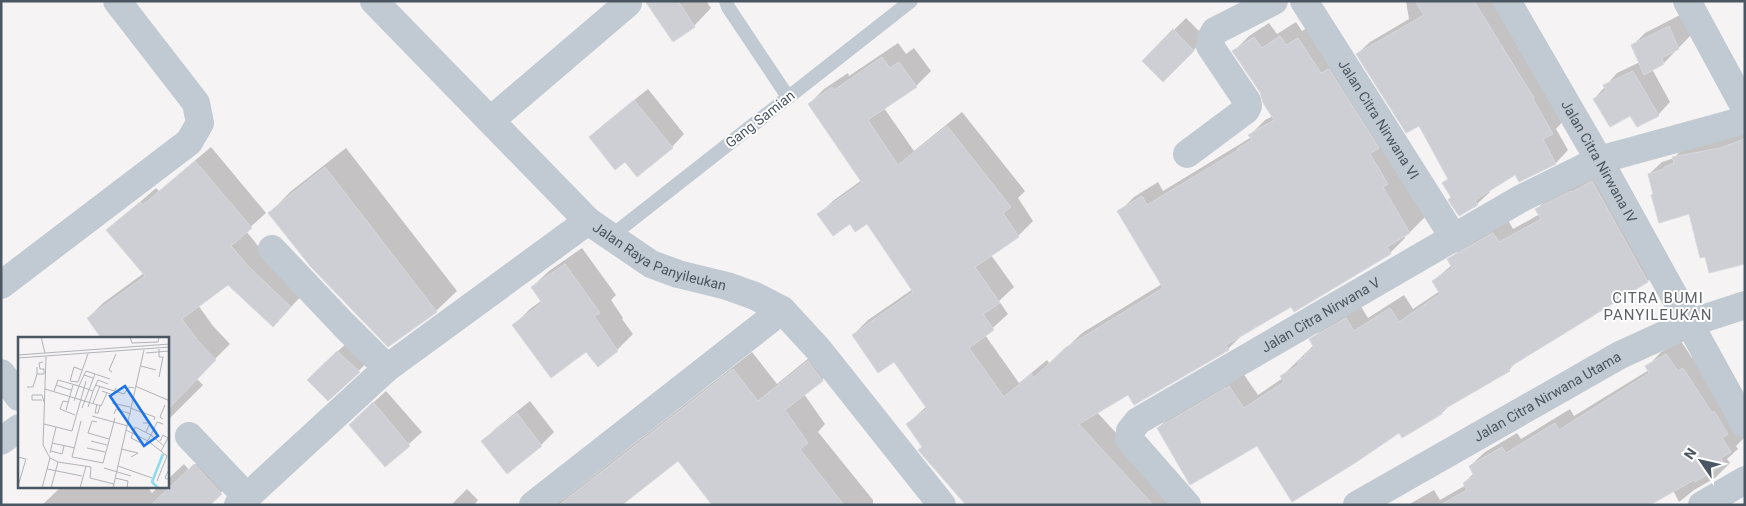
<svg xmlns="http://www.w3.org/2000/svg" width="1746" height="506" font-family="Roboto,sans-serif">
<rect width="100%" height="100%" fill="#f5f3f3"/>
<path fill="#0003" d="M647,1H706L711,8L694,26Z
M1406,1H1494L1564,120L1556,129L1568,150L1556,163L1519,180L1515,173L1489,190L1490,192L1477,204L1452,197L1444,183L1449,178L1420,124L1357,54L1370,42L1409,19Z
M1682,14L1691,35L1664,63L1652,69L1670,102L1658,115L1631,114L1594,99L1617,73L1640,62L1633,45L1645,33Z
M1186,18L1206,38L1163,80L1143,61Z
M1296,22L1302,31L1314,24L1425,217L1410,232L1404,236L1405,238L1390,253L1291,305L1243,334L1228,349L1128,393L1097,412L1171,494L1185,505H980L923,447L907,424L927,406L894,360L853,335L868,320L913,289L868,222L851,223L819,214L834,200L862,180L809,104L824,89L848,73L849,76L898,43L906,54L914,48L931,71L916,86L884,108L914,151L962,112L1025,191L1018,198L1033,221L1018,236L991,255L1014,287L999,301L1008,314L985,335L1019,383L1047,360L1050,364L1082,333L1162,284L1119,212L1134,197L1158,182L1163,191L1250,138V135L1265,120L1273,116L1261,92L1234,51L1249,36L1269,23L1277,34Z
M648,89L684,134L672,147L625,160L590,138L603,125Z
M1745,132V262L1689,212L1654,193L1649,174L1662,162L1674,158L1686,145Z
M211,147L266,213L246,231L263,252L305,292L273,326L228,284L198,305L213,326L230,344L196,378L203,385L168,420V338H102L88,318L103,303L144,273L108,230L156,188L159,191Z
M346,148L457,291L436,311L270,213L290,192Z
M1606,168L1662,267L1648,281L1518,360L1509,370L1450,405L1442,413L1402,436L1399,431L1257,444L1158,428L1172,414L1243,373L1258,395L1283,378L1282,376L1314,345L1311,340L1325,326L1360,305L1368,318L1404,295L1413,309L1440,291L1433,281L1452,265L1449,260L1463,246L1508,220L1513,229L1540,214L1537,209L1550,195Z
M582,248L616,295L611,300L623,318L622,319L633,334L617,350H586L514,325L530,309L541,301L532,287L549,271Z
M351,339L372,358L328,400L321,367Z
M1681,341L1692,358L1698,355L1745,437L1736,446L1738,449L1727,459L1730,463L1715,478L1694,490L1679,502L1673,490L1648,505H1408L1434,490L1440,500L1466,485L1464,483L1474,473L1470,466L1485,452L1517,433L1521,439L1570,409L1574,416L1649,370L1647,367L1661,352Z
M826,344L840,362L822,380L804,394L825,424L818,432L873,500V505H713L678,459L620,505H545L562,500L752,352L777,384Z
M386,391L422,432L385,466L363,412Z
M530,401L554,432L541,445L507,472L483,441L495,429Z
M211,450L237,477L208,505H42L61,487H148L152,493L158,487H168V479L184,464L189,470Z
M467,489L478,500L474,505H451Z"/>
<path fill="#cdcfd5" stroke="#d7d9de" d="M645,1H678L695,27L673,42Z
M1415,1H1474L1534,98L1533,99L1553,134L1543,139L1556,164L1519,182L1515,175L1475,200L1478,205L1459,216L1448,200L1451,197L1442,183L1448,179L1419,126L1406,133L1356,54L1424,15Z
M1669,26L1679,49L1662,58L1664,64L1644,75L1631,45Z
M1173,29L1194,51L1163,82L1142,61Z
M1280,36L1286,45L1298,38L1321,73L1329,69L1379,148L1370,154L1388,184L1383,187L1410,233L1387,247L1391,254L1294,312L1291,307L1226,345L1229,350L1134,405L1128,395L1079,424L1153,505H966L918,450L922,447L906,424L927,409L894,362L878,373L852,335L913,292L867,224L855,232L850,224L833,236L817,214L862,183L808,104L832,87L834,90L882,57L890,68L899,62L917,87L868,120L898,165L947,126L1011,207L1003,213L1019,237L975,267L1000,303L983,314L994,330L969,348L1004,397L1031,374L1034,378L1065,348L1163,288L1117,211L1142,196L1147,205L1238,150L1237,149L1252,140L1248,135L1274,120L1263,103L1260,92L1232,51L1254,37L1262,48Z
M1633,71L1659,116L1637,127L1630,116L1610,127L1593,99L1606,91L1603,85Z
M634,100L673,148L637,177L625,162L615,170L589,137Z
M1745,139V264L1709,273L1705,257L1700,258L1689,214L1659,223L1651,195L1653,194L1648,174L1664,169V167L1674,163L1672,157L1720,148Z
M195,161L252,228L231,246L249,267L291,307L273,327L228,285L182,319L198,341L216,360L168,409V338H101L87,318L145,276L106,230L140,202L143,205Z
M325,167L437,312L388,347L311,267L268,213Z
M1592,181L1648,282L1508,368L1510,371L1441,411L1442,414L1402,438L1399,433L1355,463L1292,502L1257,446L1190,485L1157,428L1229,386L1244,408L1284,382L1280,376L1299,365L1297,361L1305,357L1304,354L1314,348L1309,339L1346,318L1354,331L1390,308L1399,322L1440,294L1432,281L1452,268L1447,259L1493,233L1499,242L1541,219L1535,209L1571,191L1572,192Z
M565,264L600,313L594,316L618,351L598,367L586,352L551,378L512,325L542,303L531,287Z
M337,351L360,372L328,401L307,380Z
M1666,354L1678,371L1683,368L1712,413L1714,411L1728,434L1722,438L1731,452L1721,458L1724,464L1695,482L1694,480L1650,505H1440L1467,490L1463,483L1474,476L1469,466L1502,447L1506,453L1555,423L1559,430L1649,373L1645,366Z
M808,361L823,381L785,410L808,443L800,449L844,505H712L678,461L622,505H559L733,369L758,401Z
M373,402L410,446L385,467L349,425Z
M517,413L542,446L507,474L481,441Z
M194,464L222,494L210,505H151Z"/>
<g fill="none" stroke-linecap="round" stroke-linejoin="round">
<path stroke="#c1cad2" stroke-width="14" d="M726,1L728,7L788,97
M610,237L911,1"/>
<g stroke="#c1cad2" stroke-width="28">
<path id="s1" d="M374,1L588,221L651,264L678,274L727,286L755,296L782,310L818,349L942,505"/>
<path id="s2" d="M1304,1L1454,238"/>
<path id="s3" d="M1507,1L1599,160L1745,424"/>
<path d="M1687,1L1745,108"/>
<path d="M491,120L628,3"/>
<path d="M1187,154L1246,110L1248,106L1247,101L1210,46L1211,38L1215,31L1274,1"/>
<path d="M272,249L343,324L387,368"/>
<path d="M1,285L189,142L200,123L196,103L117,1"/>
<path d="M1,373L19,397"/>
<path d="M189,436L246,496"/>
<path d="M1,441L19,428"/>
<path d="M238,505L387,368L588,221"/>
<path d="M533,505L782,310"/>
<path id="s4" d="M1187,505L1129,439L1130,431L1138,421L1520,199L1599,160L1745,120"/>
<path id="s5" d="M1357,505L1620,355L1690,323L1745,305"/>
<path d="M1702,505L1745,480"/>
</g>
</g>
<g text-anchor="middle" stroke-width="4" stroke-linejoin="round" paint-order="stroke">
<g font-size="14" fill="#4a5661" stroke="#fff">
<text transform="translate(760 119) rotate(-38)" y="5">Gang Samian</text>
<text dy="5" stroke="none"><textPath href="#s2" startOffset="140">Jalan Citra Nirwana VI</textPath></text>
<text dy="5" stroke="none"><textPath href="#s3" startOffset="185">Jalan Citra Nirwana IV</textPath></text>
<text dy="5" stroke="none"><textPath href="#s1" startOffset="388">Jalan Raya Panyileukan</textPath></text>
<text dy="5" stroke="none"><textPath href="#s4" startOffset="320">Jalan Citra Nirwana V</textPath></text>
<text dy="5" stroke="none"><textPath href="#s5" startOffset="219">Jalan Citra Nirwana Utama</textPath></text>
</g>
<g font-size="15" letter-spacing="1" fill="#5f6368" stroke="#fff">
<text x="1658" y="303">CITRA BUMI<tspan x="1658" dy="17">PANYILEUKAN</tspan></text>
</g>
</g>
<g transform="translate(18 337)">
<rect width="151" height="151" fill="#f5f3f3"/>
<path fill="none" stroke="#90daee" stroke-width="2.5" d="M140,151L134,145L145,117"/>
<path fill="none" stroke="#b1b4b9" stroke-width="1" d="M23,0L27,16M112,0L114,6L140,5L141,0M141,12V20H145L141,40M128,16L151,14M0,18L152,7M0,21L152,10M123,29L138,33M19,30V37H26V32H22L21,26L25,25M64,33L56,30L52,44L60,45L70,17M94,35L91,33L98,17M66,38L68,34L92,42M38,48L53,53M77,48L106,57L111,50L116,51M117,49L152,64M9,50H15L19,37M27,52L83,69L89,56M36,54L40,43L61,49L56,64M75,54L80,43L90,47M84,54L95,58L98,51M24,63H14V58H24L26,65M50,65L45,64L42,72L57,78M75,66L82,49M94,66L112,70M79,67L77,76H80L82,69M70,70L75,54L61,49L66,38L75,41M64,71L77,37M112,71L137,80L136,83M48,73L55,48M96,77L98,72L113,77M74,79L110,89M145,82L142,80L147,68M63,84L54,120L85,126L97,81M79,85L74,84L70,96L91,102M125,86H132L128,95M26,87L54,94L68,44M145,87L139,85L133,98L127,108L113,101L117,90L133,98L146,109M108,93L130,104L149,119L139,144M73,104L89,108M142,104L145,98L150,101L143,114M34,106L57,111M69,111L87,115M103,112L120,116L113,120M33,114L44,117L46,109M32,116L38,90M0,120L8,122L0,149M32,121L40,125L33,151M40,125L73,130L72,141L96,147M100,129L134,141M152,130L147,141L152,143M86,131L113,139M29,132L64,139M97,141L110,144L109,151M24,151L32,121L25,108L28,20M62,151L68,129M95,151L126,13"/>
<path fill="#1a73e8" fill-opacity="0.15" stroke="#1a73e8" stroke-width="2.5" d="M107,49L140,99L126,109L92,59Z"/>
<rect width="151" height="151" fill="none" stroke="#4a5661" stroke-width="2.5"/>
</g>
<rect width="1746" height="506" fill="none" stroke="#4a5661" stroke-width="5"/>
<g transform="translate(1701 461) rotate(304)" stroke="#ffffff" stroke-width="4" paint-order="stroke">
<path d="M0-4L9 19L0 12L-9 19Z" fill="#4a5661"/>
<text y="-8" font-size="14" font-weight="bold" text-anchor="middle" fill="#4a5661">N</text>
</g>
</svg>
